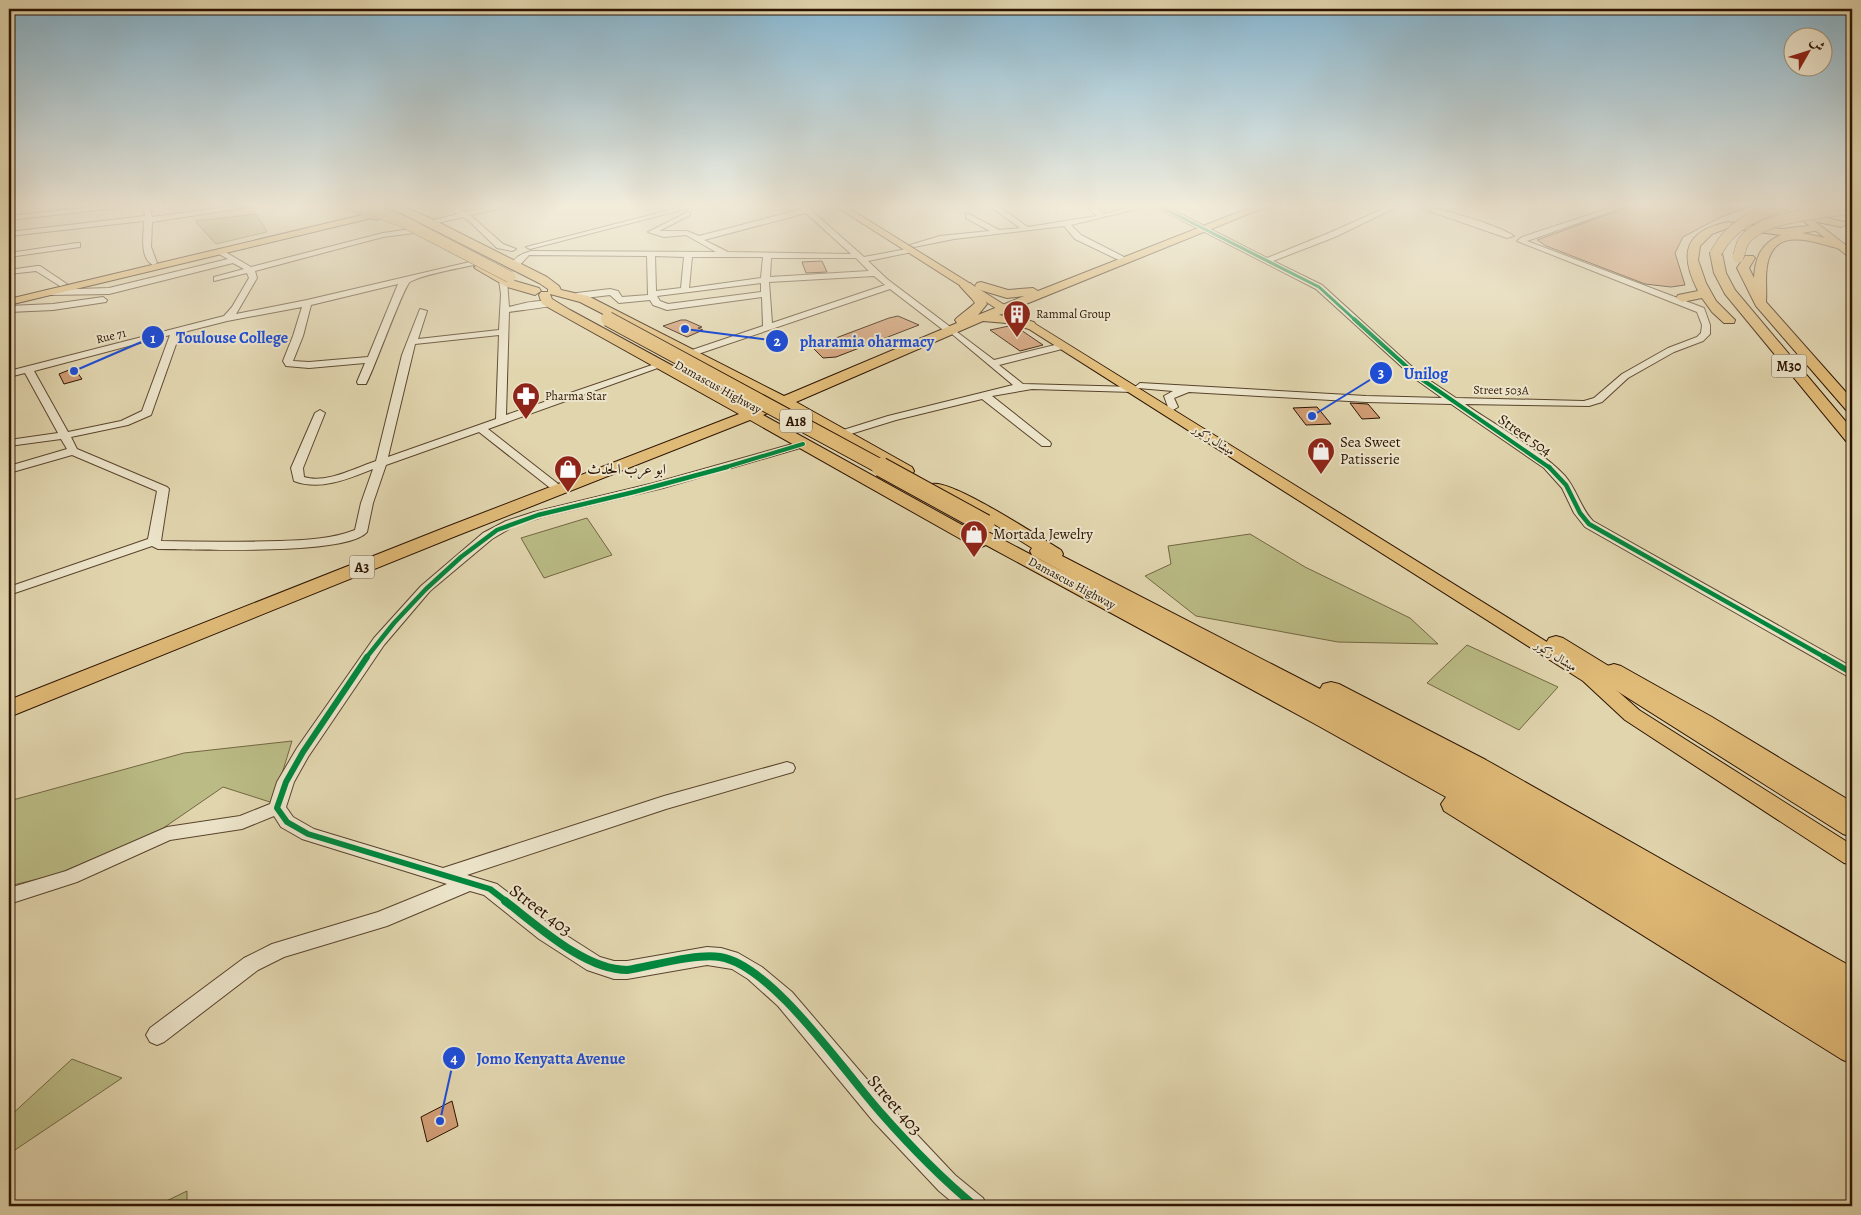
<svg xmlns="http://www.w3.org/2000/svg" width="1861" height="1215" font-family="Alegreya,Amiri,serif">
<rect width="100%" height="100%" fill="#e1d5ae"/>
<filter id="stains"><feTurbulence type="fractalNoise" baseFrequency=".004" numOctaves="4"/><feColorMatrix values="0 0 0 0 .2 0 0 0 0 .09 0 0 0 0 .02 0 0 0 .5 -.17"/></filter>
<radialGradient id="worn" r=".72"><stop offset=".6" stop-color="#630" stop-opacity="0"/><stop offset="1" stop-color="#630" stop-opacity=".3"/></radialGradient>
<path fill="#babb85" stroke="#736742" d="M256,214L267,232L216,244L195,221Z
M587,518L612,555L544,578L521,538Z
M1250,534L1305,567L1410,618L1438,644L1338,642L1196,616L1145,576L1171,564L1168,546Z
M1467,645L1558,687L1519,730L1427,683Z
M292,741L273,803L223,787L159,831L55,875L9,886V801L184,753Z
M72,1059L122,1078L9,1154V1117Z
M187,1191V1206H156Z"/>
<path fill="#d09c74" stroke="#2c1300" d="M1636,204H1753V205L1719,218L1683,237L1675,253L1685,285L1671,287L1645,284L1546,246L1537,240Z
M822,261L827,272L806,273L802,262Z
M898,316L919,325L836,357L823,358L812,347L889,318Z
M681,320H686L702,327L698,328L703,330L687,337L663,326Z
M1009,326L1018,328L1043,345L1020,351L990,330Z
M74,368L82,379L64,384L59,374Z
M1350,403L1368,404L1380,418L1362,419Z
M1317,407L1331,424L1306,425L1293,408Z
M452,1101L458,1126L427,1142L421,1117Z"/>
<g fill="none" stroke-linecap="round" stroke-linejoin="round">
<g stroke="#59442c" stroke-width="2">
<path id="minor" d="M116,204H139L136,206L9,220V216Z
M143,204H149L152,217L249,204H268L152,222L151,247L157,263L153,265C139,258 144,234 144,221L9,236V232L145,216Z
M443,204H451L465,212L508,204H523L470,215L503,244L516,249L512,251L497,248L469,221L463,217L429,225V221L458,214Z
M693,204H705L530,249L526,247Z
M797,204H804L864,257L912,248V252L868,261L887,279L994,360L1063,343L1066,344V348L999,365L1023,384L1135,387L1140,383L1366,396L1442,398L1414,378L1316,289L1152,205L1071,225L1081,235L1128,259L1129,261L1125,263L1075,239L1064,226L954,239L914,247L910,245L940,236L990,231L966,218V214H969L999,230L1020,228L987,204H995L1028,227L1097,216L1085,204H1092L1104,214L1142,204H1161L1267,258L1329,233L1394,204H1403L1335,237L1273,261L1322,285L1420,374L1456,398L1584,401L1594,398L1622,374L1668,348L1697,337L1701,333L1702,325L1697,312L1517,241L1522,237L1622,204H1632L1527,241L1704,308L1710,325V334L1703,341L1674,352L1628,378L1602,402L1589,406L1465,404C1495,425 1541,450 1565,476C1577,490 1581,509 1593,521L1852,667V678L1847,676L1585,527L1574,513L1562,488L1544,468L1451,404L1366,402L1189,392L1174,398L1178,407L1173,410L1168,407L1164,396L1173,391L1138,388L1133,392L1032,389L992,396L1050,442L1051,444L1050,446H1042L982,399L896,420L841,437L836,434L837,432L888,416L1013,385L946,329H942L890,289L692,356L689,355V351L763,326L762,297L667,310L653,305L650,300L619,303L610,295L577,299L573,296L577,293L610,289L618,291L622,297L648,295L647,256L529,255L518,267L511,265C516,255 523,254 531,251L716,252L686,235L664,237L648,232L688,212L690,213V215L659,231H687L699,236L802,209ZM806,213L851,254L728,252L704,240ZM655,256L684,257L681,288L656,291ZM692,257H763L761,278L689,288ZM771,258H856L869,271L770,277ZM874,276L885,285L772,323L769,282ZM761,283V292L668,304L660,301L657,296Z
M1409,204C1428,204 1499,225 1514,236L1507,238Z
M411,229H414V233L383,237L255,271L257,278L236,314L307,300L474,261V265C459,268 421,275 410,282C404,285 374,370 366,384H358L357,382L365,363L309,368L286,366L283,361L293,336L302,307L227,321L180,333L151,415L128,425L71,437L77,449L167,487L169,489L161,541C201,542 240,542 280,541C305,540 332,539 355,530L361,503L373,469C348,479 320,491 294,481L291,468L315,413L320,410L325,413L303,468L304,477C326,484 355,468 376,461L402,355L420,309L427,311L418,339L499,330L501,294L499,280L503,278L507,280L509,307C521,304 544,297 554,304C549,308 519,310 509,312L506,415L658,363L661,362L666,365L488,429L557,483L559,485L557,487H549L479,432L386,465L373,503L367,532C347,556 193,549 158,549L152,546L9,595V587L148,539L157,491L72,455L9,473V466L67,449L61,439L9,446V440L58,433L25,373L9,377V371L224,316L232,307L249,278L247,273L214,281V277L244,269L233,263L109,294L49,295L46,294V290L109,288L228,259L217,253L216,251L220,249L251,267L383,233ZM398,284L368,357L309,362L293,361L303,336L311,305ZM170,335L142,411L121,421L68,432L34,371ZM499,335L496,419L388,457L415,344Z
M77,243H80V247L9,257V253Z
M37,266H40L67,284L60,286L36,271L9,274V270Z
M103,297L107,300L106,302L53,310L9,312V306L53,304Z
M803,441L808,444L807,446L663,488L542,517L514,526L492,539L430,591L384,645L308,757L294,782L286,807L293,817L314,829L443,868L664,796L787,762L793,764L795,768L793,772L666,809L467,875L497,884L553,927L600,957L614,961H627L707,947L721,948L738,953L762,967L792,992L889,1105L955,1175L983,1198L987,1206H957L939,1191L873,1121L778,1006L748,979L732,969L707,965L627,979H614L587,970L539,939L484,895L470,891L387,926L284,957L258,970L164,1042L157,1045L150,1042L146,1035L150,1028L244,958L272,944L378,912L447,884L302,839L281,827L274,816L242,829L170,840L77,882L9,904V888L66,871L167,827L240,816L270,804L277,782L297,748L374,638L421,586L483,533L506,521L534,512L654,483Z"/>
</g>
<g stroke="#2c1300" stroke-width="2">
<path id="major" d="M394,204H407L376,217L9,305V299L370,213Z
M832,204H842L1597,673L1639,710L1852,845V865L1844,863L1625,720L1583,681Z
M1782,204H1792L1852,250V258L1849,257Z
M1614,664L1621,666L1712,717L1852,802V820L1844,818L1698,727L1607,674L1605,670L1607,666Z"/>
</g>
<g stroke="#2c1300" stroke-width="2">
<path id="highway" d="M337,204H352L382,217L377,220L373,219Z
M383,204H397L430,218L547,277L559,286L561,290L588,296L784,396L957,323L955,320C958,316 969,309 975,303L972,299L960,286L962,283H970L982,294L987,304L978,315L1024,296L1007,298L977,289L975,286L977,283L981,282L1008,290L1033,288L1038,291L1259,204H1273L999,315L1034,322L1036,325L1034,328L1029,329L1006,323L983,321L796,402L912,467L914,471L912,475H900L783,407L763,415L962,525L969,524L975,525L1073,577L1032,555L1030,551L1032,548L994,524L932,492L929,488L932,484C952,479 1039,537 1061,550L1063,554L1062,556L1320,689L1323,684L1331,682L1339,684L1486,760L1852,967V1064L1841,1059L1444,811L1441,804L1446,797L1315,724L986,545L979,548L973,546L750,420L456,536L9,717V700L444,528L739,414L542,304L539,295L541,292H548V289L539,283ZM550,294L580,302L772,401L752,409L570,310L552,299Z
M1803,213L1845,222L1846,224L1841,227L1799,218L1798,216Z
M1728,222L1782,229L1816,225L1820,226L1821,228L1820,230L1802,233L1835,240L1847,246L1841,249C1814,243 1774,224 1767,266C1765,278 1767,290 1766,302L1852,399V412L1847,411L1756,306L1737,268L1745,256H1753L1755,258L1749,268L1754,278C1755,258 1761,243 1781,235L1728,228L1712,234L1700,246L1698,260L1706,283L1716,301L1735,320L1734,323H1724L1712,312L1702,298L1682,302L1676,298L1678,295L1698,291C1679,254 1684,231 1728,222Z
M1716,250L1722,253L1726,273L1735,290L1852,429V443L1846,441L1725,294L1714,273L1710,253Z
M480,264L515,281L539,288L541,291L535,295L507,287L476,269L474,267Z
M1556,636L1563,638L1852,815V837L1843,834L1549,648L1546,643L1549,638Z"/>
</g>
<use href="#minor" fill="#ece4ca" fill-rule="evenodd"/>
<use href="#major" fill="#e0ba77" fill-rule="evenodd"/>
<use href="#highway" fill="#e0ba77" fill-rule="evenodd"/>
<g stroke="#2c1300" stroke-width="12" stroke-linecap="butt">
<path id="highway-bridge-far2" d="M357,204L404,222L510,277
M1716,253C1731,224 1756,215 1785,204
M1738,257C1740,253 1741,246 1743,242C1762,215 1822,214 1852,208
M608,319L610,320"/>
</g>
<g stroke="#2c1300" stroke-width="16" stroke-linecap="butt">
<path id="highway-bridge-far1" d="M608,319L883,468"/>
</g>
<g stroke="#2c1300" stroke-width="21" stroke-linecap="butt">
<path id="highway-bridge" d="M881,467L985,524"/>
</g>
<use href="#highway-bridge-far2" stroke="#e0ba77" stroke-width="11"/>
<use href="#highway-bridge-far1" stroke="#e0ba77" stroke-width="14"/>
<use href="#highway-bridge" stroke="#e0ba77" stroke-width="19"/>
<g stroke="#ece4ca" stroke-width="5">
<path id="cycleway-far4" d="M1155,204L1319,287L1355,320"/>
</g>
<g stroke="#ece4ca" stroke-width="6">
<path id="cycleway-far3" d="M1354,319L1417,376L1550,468
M723,468L803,444"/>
</g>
<g stroke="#ece4ca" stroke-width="8">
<path id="cycleway-far2" d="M1549,467L1566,485L1580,513L1589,524L1826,658
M366,658L394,623L426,589L461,557L497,530L538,515L634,492L727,467"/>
</g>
<g stroke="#ece4ca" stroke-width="9">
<path id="cycleway-far1" d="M367,657L303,752L286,782L277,808L287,822L308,834L490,889L507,902
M1824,657L1852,673"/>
</g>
<g stroke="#ece4ca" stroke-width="11">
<path id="cycleway" d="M505,901C538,926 585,970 627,970C652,966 696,953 720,957C772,965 845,1073 881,1113C910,1146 941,1178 975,1206"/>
</g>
<use href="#cycleway-far4" stroke="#00873e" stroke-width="3"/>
<use href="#cycleway-far3" stroke="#00873e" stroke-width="4"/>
<use href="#cycleway-far2" stroke="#00873e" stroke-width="4.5"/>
<use href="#cycleway-far1" stroke="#00873e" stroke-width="6"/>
<use href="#cycleway" stroke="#00873e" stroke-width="8"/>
</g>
<linearGradient id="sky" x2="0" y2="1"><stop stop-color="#86b6d1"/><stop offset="0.55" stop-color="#f2ecdb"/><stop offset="1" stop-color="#f2ecdb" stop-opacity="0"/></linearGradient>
<rect width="1861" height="374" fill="url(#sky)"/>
<defs>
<g id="building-pin" transform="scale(1.4375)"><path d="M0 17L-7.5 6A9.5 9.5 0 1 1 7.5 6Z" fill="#8f2418" stroke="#ece4ca"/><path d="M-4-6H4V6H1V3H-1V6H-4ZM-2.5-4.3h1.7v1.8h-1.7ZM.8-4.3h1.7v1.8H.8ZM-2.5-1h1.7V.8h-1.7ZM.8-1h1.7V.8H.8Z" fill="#fff"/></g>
<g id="pharmacy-pin" transform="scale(1.4375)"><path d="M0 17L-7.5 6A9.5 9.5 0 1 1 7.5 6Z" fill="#8f2418" stroke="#ece4ca"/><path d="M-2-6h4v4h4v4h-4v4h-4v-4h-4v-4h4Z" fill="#fff"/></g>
<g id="shop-pin" transform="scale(1.4375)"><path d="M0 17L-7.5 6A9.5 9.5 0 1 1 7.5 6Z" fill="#8f2418" stroke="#ece4ca"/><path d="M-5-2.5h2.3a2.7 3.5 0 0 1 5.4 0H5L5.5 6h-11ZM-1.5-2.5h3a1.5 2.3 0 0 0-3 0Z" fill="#fff"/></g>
</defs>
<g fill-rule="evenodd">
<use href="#building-pin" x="1017" y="314"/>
<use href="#pharmacy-pin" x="526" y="396"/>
<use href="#shop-pin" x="1321" y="451"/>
<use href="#shop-pin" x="568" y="469"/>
<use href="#shop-pin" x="974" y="534"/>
</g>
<g text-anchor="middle" stroke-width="4" stroke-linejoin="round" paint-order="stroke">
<g font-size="12" fill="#2c1300" stroke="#ece4ca" text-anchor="start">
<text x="1036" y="318">Rammal Group</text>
<text x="545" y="400">Pharma Star</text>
</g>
<g font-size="12" fill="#2c1300" stroke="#ece4ca">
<text transform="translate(111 336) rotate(-14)" y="4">Rue 71</text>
<text transform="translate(718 387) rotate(29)" y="4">Damascus Highway</text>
<text transform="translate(1501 390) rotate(1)" y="4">Street 503A</text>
<text transform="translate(1214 440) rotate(32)" y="4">ميشال زكور</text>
<text transform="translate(1072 583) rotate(28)" y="4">Damascus Highway</text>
<text transform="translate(1556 656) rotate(32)" y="4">ميشال زكور</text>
</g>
<g fill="#ece4ca" stroke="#66523d" stroke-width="1">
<rect x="1771.5" y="354.5" width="35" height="23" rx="4"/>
<rect x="780" y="409.5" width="32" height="23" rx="4"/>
<rect x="349.5" y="555.5" width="25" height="23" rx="4"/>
</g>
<g font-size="14" font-weight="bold" fill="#2c1300">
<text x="1789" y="371">M30</text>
<text x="796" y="426">A18</text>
<text x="362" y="572">A3</text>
</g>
<g font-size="15" fill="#2c1300" stroke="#ece4ca">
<text transform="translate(1525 435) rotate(35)" y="5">Street 504</text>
</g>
<g font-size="15" fill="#2c1300" stroke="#ece4ca" text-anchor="start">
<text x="1340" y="447">Sea Sweet<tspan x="1340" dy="17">Patisserie</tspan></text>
<text x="587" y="474">ابو عرب الحدث</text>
<text x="993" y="539">Mortada Jewelry</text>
</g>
<g font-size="18" fill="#2c1300" stroke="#ece4ca">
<text transform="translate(541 910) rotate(37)" y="6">Street 403</text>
<text transform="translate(895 1105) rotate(49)" y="6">Street 403</text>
</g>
</g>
<path fill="none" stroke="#1d4ed8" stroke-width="2" d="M74 371L153 337M685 329L777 341M1312 416L1381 373M440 1121L454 1058"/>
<g fill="#1d4ed8" stroke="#ece4ca" stroke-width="2">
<circle cx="74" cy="371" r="5"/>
<circle cx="685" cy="329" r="5"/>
<circle cx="1312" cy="416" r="5"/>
<circle cx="440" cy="1121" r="5"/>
<circle cx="153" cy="337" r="12"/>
<circle cx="777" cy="341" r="12"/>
<circle cx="1381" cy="373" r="12"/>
<circle cx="454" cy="1058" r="12"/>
</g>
<g font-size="15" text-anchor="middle" font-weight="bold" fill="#fff">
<text x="153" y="343">1</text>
<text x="777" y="346">2</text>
<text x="1381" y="378">3</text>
<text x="454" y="1063">4</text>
</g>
<g font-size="16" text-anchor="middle" font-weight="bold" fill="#1d4ed8" stroke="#ece4ca" stroke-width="4" stroke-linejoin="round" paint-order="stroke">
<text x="232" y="343">Toulouse College</text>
<text x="867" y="347">pharamia oharmacy</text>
<text x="1426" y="379">Unilog</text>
<text x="551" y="1064">Jomo Kenyatta Avenue</text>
</g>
<rect width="1861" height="1215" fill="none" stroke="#e1d5ae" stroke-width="30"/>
<rect x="10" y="10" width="1841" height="1195" fill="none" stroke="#2c1300" stroke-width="2.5"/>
<rect x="15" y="15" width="1831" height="1185" fill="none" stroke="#2c1300"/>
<g transform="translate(1808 52) rotate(51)"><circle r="24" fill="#ece4ca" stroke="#9f9079"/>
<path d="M0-4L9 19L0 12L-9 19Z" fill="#8f2418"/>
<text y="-8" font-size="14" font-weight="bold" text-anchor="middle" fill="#2c1300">ش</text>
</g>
<rect width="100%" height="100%" filter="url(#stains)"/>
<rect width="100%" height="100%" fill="url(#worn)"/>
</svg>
